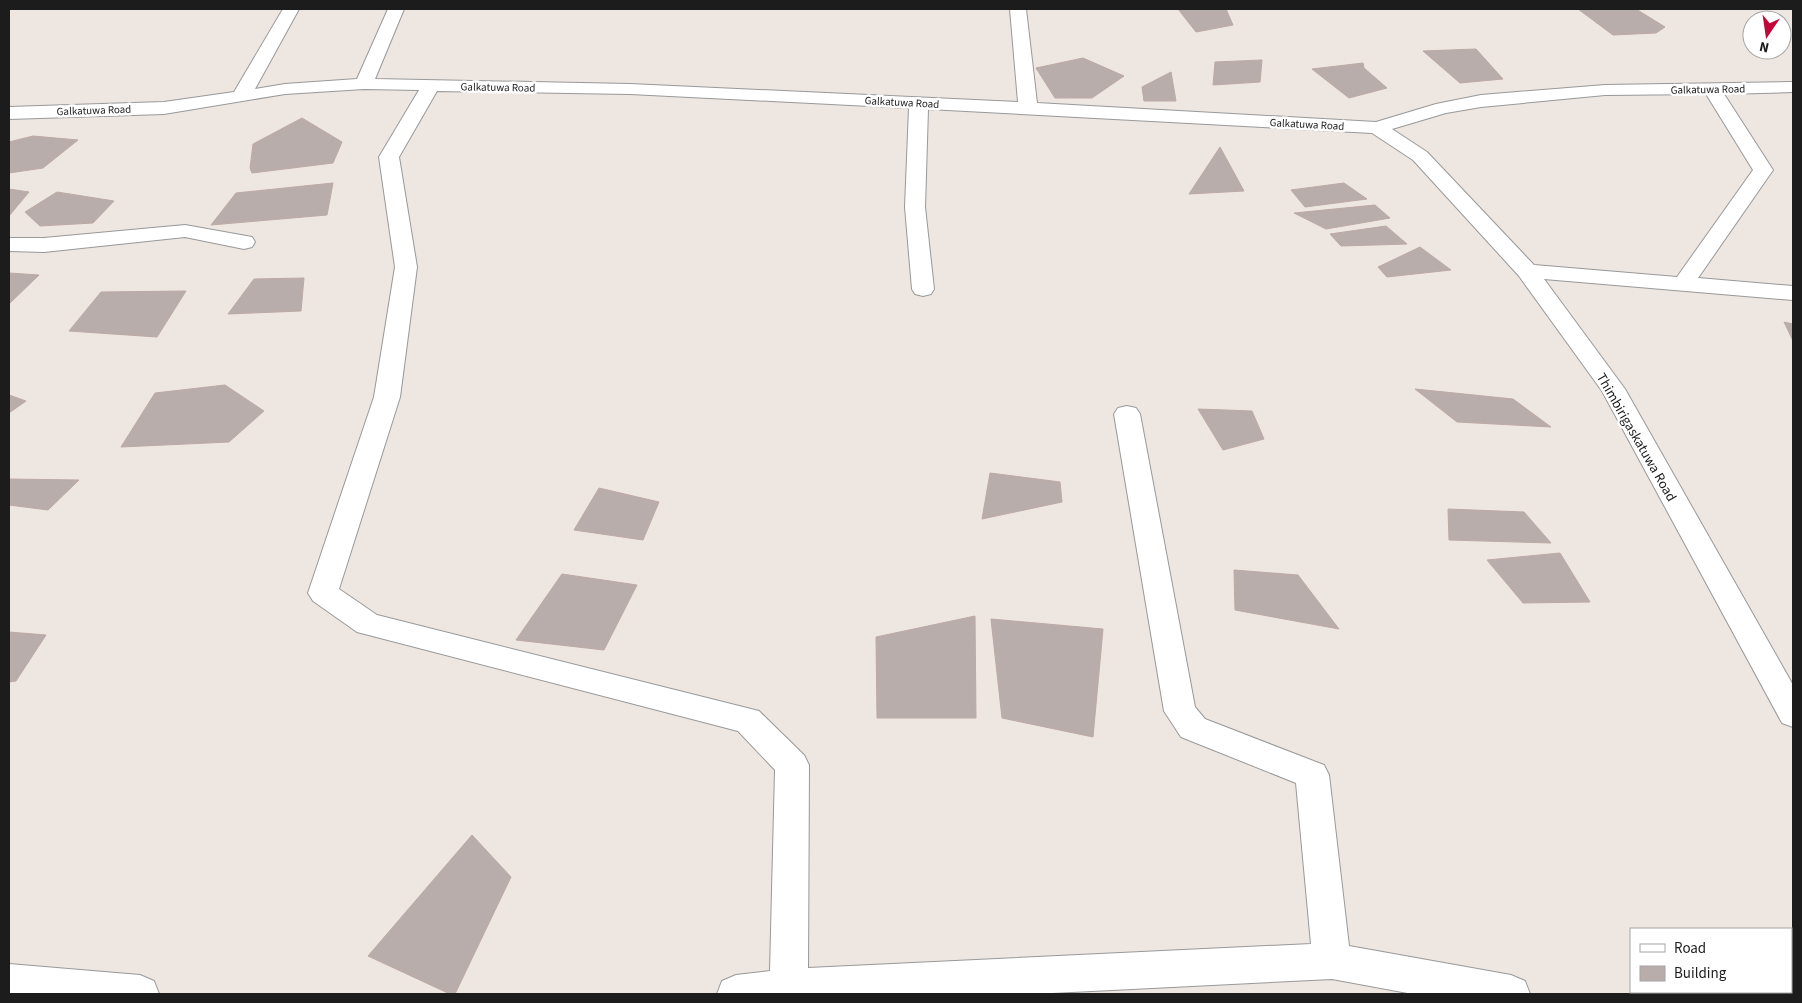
<svg xmlns="http://www.w3.org/2000/svg" width="1802" height="1003" font-family="'Source Sans 3',sans-serif">
<rect width="100%" height="100%" fill="#ede6e1"/>
<path fill="#b9adab" stroke="#bea9a4" d="M1178,9H1226L1233,25L1196,32Z
M1578,9H1636L1665,27L1656,33L1613,35Z
M1476,49L1503,79L1460,83L1423,51Z
M1083,58L1124,76L1092,98H1055L1036,68Z
M1262,60L1260,82L1213,85L1215,62Z
M1363,63L1364,68L1387,88L1349,98L1312,69Z
M1171,72L1176,101H1144L1142,87Z
M302,118L342,142L333,163L252,173L250,168L253,144Z
M33,136L78,140L43,168L9,173V142Z
M1220,147L1244,191L1189,194Z
M333,183L327,215L211,225L236,193Z
M1344,183L1367,199L1305,207L1291,190Z
M9,189L29,192L9,216Z
M57,192L114,201L93,223L40,226L25,212Z
M1375,205L1390,218L1326,229L1294,213Z
M1386,226L1407,244L1341,246L1330,234Z
M1420,247L1451,270L1387,277L1378,267Z
M9,273L39,275L9,304Z
M304,278L301,311L228,314L254,279Z
M186,291L157,337L69,331L101,292Z
M1784,322L1793,324V341Z
M225,385L264,411L229,442L121,447L155,393Z
M1415,389L1513,399L1551,427L1457,422Z
M9,395L26,401L9,413Z
M1198,409L1252,411L1264,439L1223,450Z
M990,473L1060,482L1062,502L982,519Z
M9,479L79,480L48,510L9,505Z
M599,488L659,502L643,540L574,530Z
M1448,509L1524,512L1551,543L1449,540Z
M1560,553L1590,602L1523,603L1487,560Z
M1234,570L1298,575L1339,629L1235,610Z
M562,574L637,585L604,650L516,640Z
M975,616L976,718H877L876,637Z
M991,619L1103,629L1093,737L1002,718Z
M9,632L46,635L16,681L9,682Z
M472,835L511,877L455,994H450L368,956Z"/>
<g fill="none" stroke-linecap="round" stroke-linejoin="round">
<g stroke="#999" stroke-width="2">
<path id="minor" d="M283,9H299L255,89L285,84L357,79L388,9H404L375,79L630,84L1018,102L1010,9H1026L1037,103L1376,122L1436,104L1481,95L1605,85L1793,82V92L1724,94L1773,170L1698,278L1793,286V300L1544,279L1625,389L1793,685V727L1782,723L1602,391L1519,276L1413,160L1372,133L928,109L925,207L934,289L931,294L923,296L915,294L912,289L905,207L909,108L630,94L437,91L399,157L417,267L400,397L339,589L377,615L759,711L804,755L809,765L808,968L1311,944L1296,783L1181,737L1164,711L1114,414L1118,408L1127,406L1136,408L1140,414L1195,707L1205,719L1324,765L1329,775L1349,946L1511,975L1525,981L1530,994H1413L1332,979L1032,994H717L722,981L736,975L770,971L775,770L738,731L357,632L313,601L308,593L374,397L395,267L379,157L419,90L364,89L285,94L164,114L9,119V107L164,102L234,92ZM1706,94L1753,170L1677,277L1534,265L1427,152L1392,129L1446,113L1481,107L1605,95Z
M185,225L252,237L255,242L252,247L244,249L185,237L44,252L9,251V238H44Z
M9,964L140,975L154,981L159,994H9Z"/>
</g>
<use href="#minor" fill="#fff" fill-rule="evenodd"/>
</g>
<g text-anchor="middle" stroke-width="5" stroke-linejoin="round" paint-order="stroke">
<g font-size="11" fill="#1c1c1c" stroke="#fff">
<text transform="translate(498 87) rotate(1)" y="4">Galkatuwa Road</text>
<text transform="translate(1708 89) rotate(-1)" y="4">Galkatuwa Road</text>
<text transform="translate(902 102) rotate(3)" y="4">Galkatuwa Road</text>
<text transform="translate(94 110) rotate(-2)" y="4">Galkatuwa Road</text>
<text transform="translate(1307 124) rotate(3)" y="4">Galkatuwa Road</text>
</g>
<g font-size="14" fill="#1c1c1c" stroke="#fff">
<text transform="translate(1637 437) rotate(60)" y="5">Thimbirigaskatuwa Road</text>
</g>
</g>
<rect width="1802" height="1003" fill="none" stroke="#1c1c1c" stroke-width="20"/>
<rect x="1630" y="928" width="162" height="65" fill="#ffffff" stroke="#a4a4a4"/>
<rect x="1640" y="944" width="25" height="8" fill="#ffffff" stroke="#a4a4a4"/>
<text x="1674" y="953" font-size="15" fill="#1c1c1c">Road</text>
<rect x="1640" y="966" width="25" height="15" fill="#b9adab" stroke="#a4a4a4"/>
<text x="1674" y="978" font-size="15" fill="#1c1c1c">Building</text>
<g transform="translate(1767 35) rotate(193)"><circle r="24" fill="#ffffff" stroke="#a4a4a4"/>
<path d="M0-4L9 19L0 12L-9 19Z" fill="#bf083a"/>
<text y="-8" font-size="14" font-weight="bold" text-anchor="middle" fill="#1c1c1c">N</text>
</g>
</svg>
